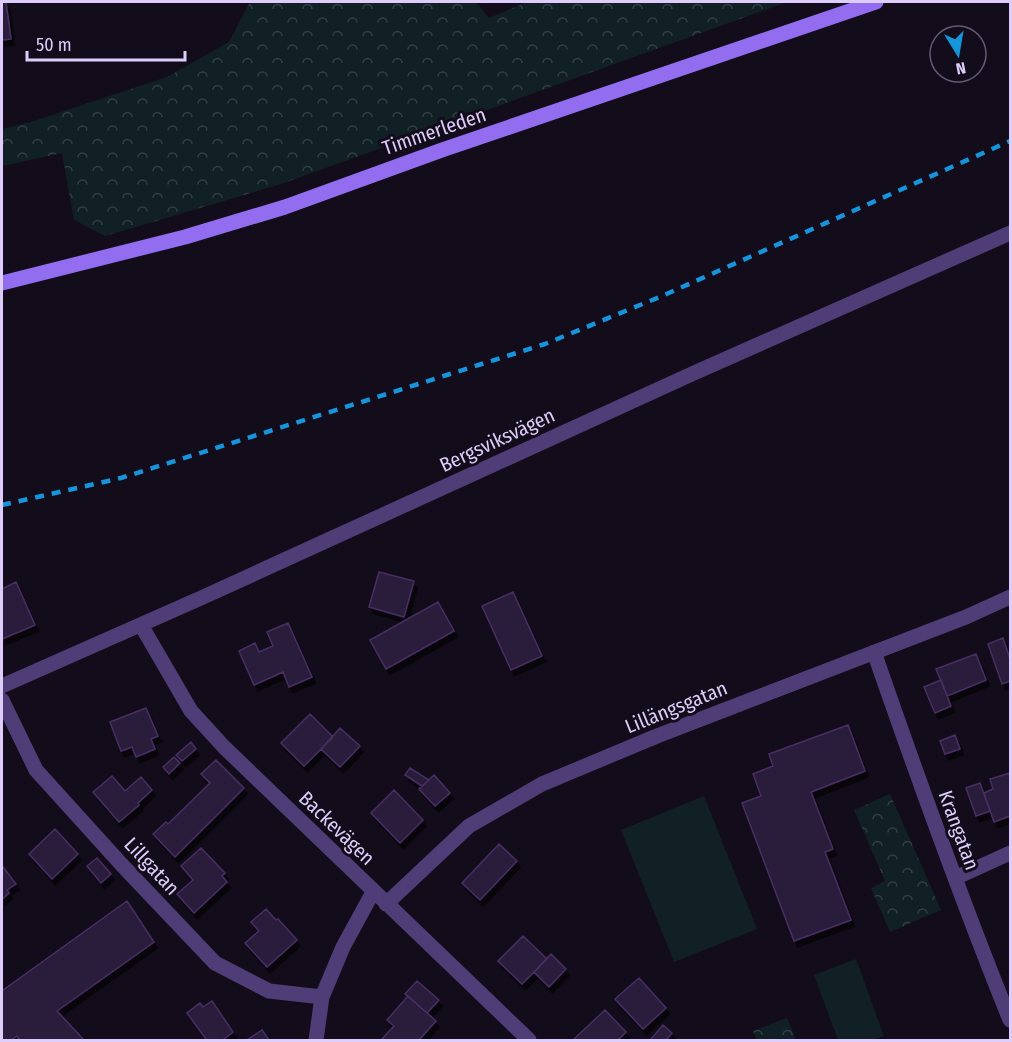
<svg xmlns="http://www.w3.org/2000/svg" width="1012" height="1042" font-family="'Fira Sans Condensed',sans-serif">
<defs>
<pattern id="forest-crowns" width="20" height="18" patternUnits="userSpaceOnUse" patternTransform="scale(1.5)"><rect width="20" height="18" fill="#112025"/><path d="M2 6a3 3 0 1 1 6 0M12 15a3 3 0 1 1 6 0" fill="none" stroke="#333f46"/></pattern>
<filter id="shadow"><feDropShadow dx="3.5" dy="6" stdDeviation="0" flood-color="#0009"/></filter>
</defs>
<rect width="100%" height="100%" fill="#130d1b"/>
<path fill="#112025" d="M704,796L757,929L674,962L621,830Z
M856,959L884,1036L873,1040H838L814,975Z"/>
<path fill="url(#forest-crowns)" d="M250,2H476L489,18L527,2H787L281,184L105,236L74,220L62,153L2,166V129L31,122L167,77L229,42Z
M890,794L941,910L890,932L871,888L885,881L854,810Z
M787,1018L796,1040H757L753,1031Z"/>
<path fill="#2a1b3b" stroke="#482f64" stroke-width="1.5" filter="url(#shadow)" d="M2,2H6L11,39L2,40Z
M379,572L414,581L404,617L369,607Z
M16,582L35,625L2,639V589Z
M513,592L542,656L511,670L482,606Z
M438,602L454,631L386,669L370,640Z
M288,623L312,677L289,687L283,672L254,685L239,651L255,643L259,652L273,646L267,632Z
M1003,638L1010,659V681L1002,684L988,644Z
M976,654L986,680L947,696L936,669Z
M941,680L951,706L935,713L924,687Z
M146,708L158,736L151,739L155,749L136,757L132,747L121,751L110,722Z
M310,714L333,737L304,766L281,743Z
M848,725L865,771L811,792L833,849L825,852L851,920L794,941L742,803L761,796L753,774L773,766L769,754Z
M340,728L360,746L340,767L321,749Z
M955,735L960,749L945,754L940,741Z
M191,742L196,749L182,761L176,755Z
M174,757L180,763L169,774L163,767Z
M216,760L244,788L175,857L153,834L166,822L168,824L210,783L201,774Z
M410,768L429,780L422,786L405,775Z
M1010,773V816L994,822L984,793L993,789L990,779Z
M434,775L450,793L435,806L419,789Z
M112,776L125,791L141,777L152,790L138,803L139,805L119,822L93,792Z
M980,783L990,811L976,816L966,788Z
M394,790L423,820L400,843L371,813Z
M55,829L78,854L52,879L29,854Z
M499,844L517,861L480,900L462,883Z
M201,848L225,873L222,876L227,882L194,913L177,894L193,880L181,866Z
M97,858L111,874L101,883L87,866Z
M3,867L16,884L7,890L9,893L2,899V868Z
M127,901L154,942L57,1011L84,1040H20L17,1036L11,1040H2V991Z
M266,909L276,920L278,919L297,940L267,967L245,943L259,931L251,922Z
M523,936L547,959L522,984L498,961Z
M551,954L566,969L549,987L534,972Z
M639,978L666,1008L643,1029L615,999Z
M417,981L439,1000L427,1013L405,994Z
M408,996L436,1021L419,1040H384L382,1039L394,1026L387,1020Z
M212,1001L233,1032L224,1039L225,1040H204L206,1039L187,1013L200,1003L203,1007Z
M605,1010L626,1032L618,1040H573Z
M663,1025L672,1033L666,1040H652L651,1039Z
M262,1030L269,1040H247Z"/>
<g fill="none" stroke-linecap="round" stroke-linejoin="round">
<path stroke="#4e3d76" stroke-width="15" d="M141,625L191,711L224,747L529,1040
M874,652C917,776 961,899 1010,1020
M2,686L201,598L694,373L1010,233
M2,700L36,770L122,865L215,963L269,991L322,997
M955,878L1010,853
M386,904L469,826L542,784L657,736L966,617L1010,597
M316,1040L322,997L343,947L373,892"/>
<path stroke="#936df0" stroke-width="15" d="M2,283L185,237L285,207L442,150L876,2"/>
<path stroke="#1694dc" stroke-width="4.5" stroke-dasharray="9 8" stroke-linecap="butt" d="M2,505L121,478L545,344L662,296L1010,141"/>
</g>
<g text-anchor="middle" stroke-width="6" stroke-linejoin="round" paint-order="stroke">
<g font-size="20" fill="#decdfa" stroke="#130d1b">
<text transform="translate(434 131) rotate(-19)" y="7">Timmerleden</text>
<text transform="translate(497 440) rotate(-25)" y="7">Bergsviksvägen</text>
<text transform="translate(676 707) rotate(-22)" y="7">Lillängsgatan</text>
<text transform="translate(337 828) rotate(44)" y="7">Backevägen</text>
<text transform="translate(959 830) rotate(70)" y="7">Krangatan</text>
<text transform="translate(152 866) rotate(47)" y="7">Lillgatan</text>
</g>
</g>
<rect width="1012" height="1042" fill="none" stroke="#decdfa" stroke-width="6"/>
<g transform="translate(958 54) rotate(169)"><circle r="28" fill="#130d1b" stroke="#645a74" stroke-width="1.5"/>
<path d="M0-4.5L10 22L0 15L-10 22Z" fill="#1694dc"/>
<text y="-9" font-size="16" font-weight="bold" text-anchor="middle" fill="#decdfa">N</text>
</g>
<path d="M27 51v9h158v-9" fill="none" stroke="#decdfa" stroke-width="3"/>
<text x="36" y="51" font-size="18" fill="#decdfa" stroke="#130d1b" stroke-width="4.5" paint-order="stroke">50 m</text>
</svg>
